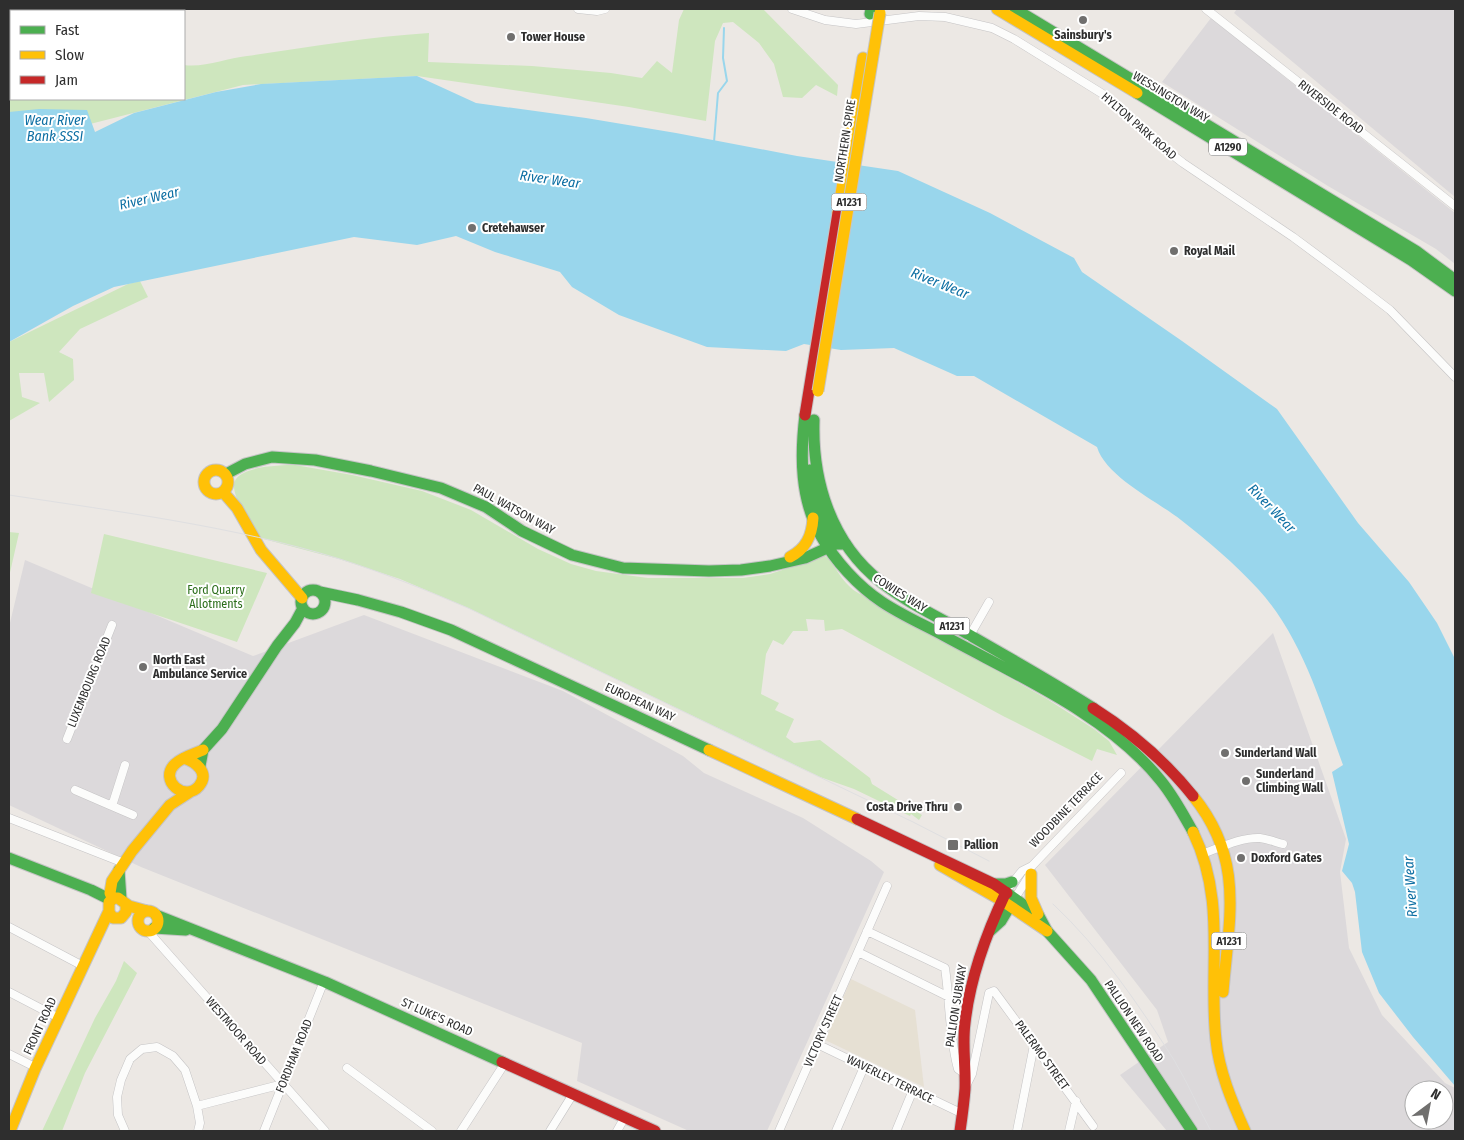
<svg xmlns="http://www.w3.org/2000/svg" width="1464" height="1140" font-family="'Fira Sans Condensed',sans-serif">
<rect width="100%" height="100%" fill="#ece8e4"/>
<path fill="#dcd9db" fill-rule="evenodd" d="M1237,9H1455V197L1234,13Z
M1211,18L1455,213V264L1436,249L1328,186L1162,82Z
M25,560L253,656L364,615L563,691L683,756L704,773L803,818L871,861L884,872L767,1131H689L577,1081L582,1043L141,867L9,805V627Z
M1273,633L1346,839L1340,872L1349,948L1382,1015L1445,1083L1455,1088V1131H1167L1120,1075L1168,1042L1157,1010L1045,865ZM1414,1090H1444V1120H1414Z"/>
<path fill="#e6e0d3" d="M851,979L915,1010L924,1087L825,1040Z"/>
<path fill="#cee6be" d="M684,9H763L838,85L837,96L816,85L802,98L783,97L774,64L759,43L733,22L723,23L715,41L706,121L629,107L417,76L243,85L47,135L9,132V86L11,85V99H184V65C204,68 227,58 247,56C308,47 368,37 429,33L428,62L532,66L611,73L642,78L657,61L672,73L679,20Z
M140,281L148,297L80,329L59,352L73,359L74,380L49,402L44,373H19L22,397L40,403L9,421V342L128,284Z
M295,465L352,475L422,491L471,510L538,549L571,564L596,571L648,578H743L770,574L825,556L829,559C839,573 847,590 865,596L1047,699L1094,729L1109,741L1117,755L1097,749L1092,761L1003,716L842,629L825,631L824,620L806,619L808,631H793L783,645L773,640L766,654L761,694L779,703L775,710L794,719L786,737L794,743L820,740L870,778L872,784L922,815L919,820L911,814L910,816L854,789L820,777L468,608L400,579L339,559L260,538C252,525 234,501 234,486C233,466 281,465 295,465Z
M9,532L19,533L9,577Z
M104,534L267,573L237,642L91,593Z
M124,961L137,973L85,1073L62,1131H42L95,1018L116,981Z"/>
<path fill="#99d6ec" d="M417,76L476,103L586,118L676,133L797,156L898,171L990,213L1074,258L1082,272L1182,341L1277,409L1358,523L1409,582L1437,623L1455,659V1086L1413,1037L1379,993L1362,952L1355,892L1352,883L1342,871L1349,844L1332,772L1343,765C1321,704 1302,637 1258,589C1234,563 1208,541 1181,520C1157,501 1106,477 1097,447L974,376H957L894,348L841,350L804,344L786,351L707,347L619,315L572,287L560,272L495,252L456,236L417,245L354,237L114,287L73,306L9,342V112L39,109L87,110L95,132L134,113L216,92L261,84Z"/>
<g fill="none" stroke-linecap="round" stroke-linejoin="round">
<path stroke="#99d6ec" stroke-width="2" d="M714,142L718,93L727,81L723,58L724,28"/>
<g stroke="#c5c4c5" stroke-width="9">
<path id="street" d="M578,9L597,11L605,9
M792,9L825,20L856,24L919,16L945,17L992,28L1014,39L1106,96L1156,142L1183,163L1293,237L1343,274L1390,310L1455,377
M1206,9L1455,206
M9,10L41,9
M969,637L989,602
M67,739L112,625
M125,765L112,806L133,815
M75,790L112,806
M9,818L124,863
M1202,854C1219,848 1241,837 1260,838C1268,839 1275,842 1283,844
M1010,886L1022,871L1032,866L1121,773
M1015,898L1031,873
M9,927L83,966
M147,930L325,1131
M867,931L945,968C950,1001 949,1037 958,1069L964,1073
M858,952L949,997
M9,992L59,1018
M817,1044L963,1114
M9,1054L35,1067
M347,1068L432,1131
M966,1086L972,1074L989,993L994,991L1093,1126
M197,1106L283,1084
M125,1131L118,1115L117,1097L121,1080L130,1059L142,1049L157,1047L173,1056L185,1070L197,1106L200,1123L198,1131
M264,1131L324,981
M461,1131L505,1063
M550,1131L573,1094
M617,1131L625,1117
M779,1131L887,886
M836,1131L864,1067
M896,1131L913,1090
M1017,1131L1034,1045
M1069,1131L1076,1101"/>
</g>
<g stroke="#c5c4c5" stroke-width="13">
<path id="fast" d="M1015,9L1416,251L1455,280
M870,14L871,9
M1137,93L1411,260L1455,291
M805,415C800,456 800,499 821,536C835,561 858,586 882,602C900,614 920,623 939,633C1013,674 1107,713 1161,781C1174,797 1183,814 1193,832
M814,420C812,481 831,543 881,582C905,601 932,614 959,629C1004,655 1049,680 1093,708
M810,470L817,505L832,539L828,548
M226,474L245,464L272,457L315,460L371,471L441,488L486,507L522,531L572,555L623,568L709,571L741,570L770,566L805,558L836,544H846
M301 602a12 12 0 1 1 24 0a12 12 0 1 1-24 0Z
M320,592L358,600L401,612L451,630L709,750
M200,766L203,750L222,729L277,646L295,623L303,608
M9,858L91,890L111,900
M119,870L121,899
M994,884H1006L1012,882
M1007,893L1039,916L1047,931L1091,980L1192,1131
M156,915L325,982L502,1062
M154,928L186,930
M990,931L1001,921L1013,901"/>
</g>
<g stroke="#c5c4c5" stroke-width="13">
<path id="slow" d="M997,9L1137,93
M838,213L863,58
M204 482a12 12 0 1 1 24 0a12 12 0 1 1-24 0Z
M223,492L237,508L261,550L302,598
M790,557C806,549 812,536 813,518
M709,750L857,819
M184,758C196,762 210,773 199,786C185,803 158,780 175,764C182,757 194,754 203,750
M1193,796C1245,860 1229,917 1223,992
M1193,832C1227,902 1208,967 1216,1040C1219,1071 1232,1102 1245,1131
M940,865L1001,900L1047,931
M1031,874V898L1038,914
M113,899L110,893L112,881L132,851L170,805L190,792
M126,905V912L121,918H113L109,912V902L114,898H118L129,906L147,911
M138 921a10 10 0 1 1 20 0a10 10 0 1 1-20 0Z
M10,1131L35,1069L108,913"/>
</g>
<g stroke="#c5c4c5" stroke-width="13">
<path id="jam" d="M805,415L838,213
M1093,708C1131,732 1165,761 1193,796
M857,819L994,884L1007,893
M502,1062L655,1131
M960,1131C962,1117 964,1103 965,1089C966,1067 962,1046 965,1023C970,977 986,934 1006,892"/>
</g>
<use href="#street" stroke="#fcfcfb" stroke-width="8"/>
<use href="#fast" stroke="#4caf50" stroke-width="11"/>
<use href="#slow" stroke="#ffc107" stroke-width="11"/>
<use href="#jam" stroke="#c62828" stroke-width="11"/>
<path stroke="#dfdfe1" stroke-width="1" d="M9,495C120,512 233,526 340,559C384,573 426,590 468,608L913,822L989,861
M1053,904C1101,949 1139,1005 1174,1060C1188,1083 1198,1108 1211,1131"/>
<g stroke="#c6c5c4" stroke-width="13" stroke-linecap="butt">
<path id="slow-bridge" d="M818,391L880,13"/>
</g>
<use href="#slow-bridge" stroke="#ffc107" stroke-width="11"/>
</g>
<g fill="#706f6e" stroke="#fff" stroke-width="2">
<circle cx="1083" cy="20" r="5"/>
<circle cx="511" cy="37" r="5"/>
<circle cx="472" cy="228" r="5"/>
<circle cx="1174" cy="251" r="5"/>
<circle cx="143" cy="667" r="5"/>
<circle cx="1225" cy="753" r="5"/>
<circle cx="1246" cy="781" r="5"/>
<circle cx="958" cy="807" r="5"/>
<rect x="947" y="839" width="12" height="12" rx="2.5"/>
<circle cx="1241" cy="858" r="5"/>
</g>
<g text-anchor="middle" stroke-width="4" stroke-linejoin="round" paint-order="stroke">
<g fill="#fff" stroke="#6d6d6d" stroke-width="1">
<rect x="1209" y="138.5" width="38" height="17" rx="4"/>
<rect x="831.5" y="193.5" width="35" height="17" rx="4"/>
<rect x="934.5" y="617.5" width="35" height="17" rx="4"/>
<rect x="1211.5" y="932.5" width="35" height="17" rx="4"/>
</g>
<g font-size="11" font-weight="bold" fill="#2e2e2e">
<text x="1228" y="151">A1290</text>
<text x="849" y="206">A1231</text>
<text x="952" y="630">A1231</text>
<text x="1229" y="945">A1231</text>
</g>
<g font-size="12" font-weight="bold" fill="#2e2e2e" stroke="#fff" text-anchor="start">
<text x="1083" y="39" text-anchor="middle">Sainsbury's</text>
<text x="521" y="41">Tower House</text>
<text x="482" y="232">Cretehawser</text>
<text x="1184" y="255">Royal Mail</text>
<text x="153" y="664">North East<tspan x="153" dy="14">Ambulance Service</tspan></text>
<text x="1235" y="757">Sunderland Wall</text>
<text x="1256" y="778">Sunderland<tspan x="1256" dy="14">Climbing Wall</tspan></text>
<text x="948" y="811" text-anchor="end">Costa Drive Thru</text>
<text x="964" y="849">Pallion</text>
<text x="1251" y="862">Doxford Gates</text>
</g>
<g font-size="12" fill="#2e2e2e" stroke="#fff">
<text transform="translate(1171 97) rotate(31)" y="4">WESSINGTON WAY</text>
<text transform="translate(1331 107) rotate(38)" y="4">RIVERSIDE ROAD</text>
<text transform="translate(1139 126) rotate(41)" y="4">HYLTON PARK ROAD</text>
<text transform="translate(845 141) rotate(-81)" y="4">NORTHERN SPIRE</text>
<text transform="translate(514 509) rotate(29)" y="4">PAUL WATSON WAY</text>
<text transform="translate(900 593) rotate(32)" y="4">COWIES WAY</text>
<text transform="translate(89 682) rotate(-68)" y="4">LUXEMBOURG ROAD</text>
<text transform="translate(640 702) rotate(25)" y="4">EUROPEAN WAY</text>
<text transform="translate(1066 810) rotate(-46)" y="4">WOODBINE TERRACE</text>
<text transform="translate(956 1006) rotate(-81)" y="4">PALLION SUBWAY</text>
<text transform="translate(437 1017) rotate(24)" y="4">ST LUKE'S ROAD</text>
<text transform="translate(1134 1021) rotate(56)" y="4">PALLION NEW ROAD</text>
<text transform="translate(40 1026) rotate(-65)" y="4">FRONT ROAD</text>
<text transform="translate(236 1031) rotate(49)" y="4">WESTMOOR ROAD</text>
<text transform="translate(823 1031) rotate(-66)" y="4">VICTORY STREET</text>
<text transform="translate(1042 1055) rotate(54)" y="4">PALERMO STREET</text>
<text transform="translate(294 1056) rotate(-68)" y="4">FORDHAM ROAD</text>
<text transform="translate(890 1079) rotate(26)" y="4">WAVERLEY TERRACE</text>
</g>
<g font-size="12" fill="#2c6e1b" stroke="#fff">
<text x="216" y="594">Ford Quarry<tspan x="216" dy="14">Allotments</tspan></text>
</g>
<g font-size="14" font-style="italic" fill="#0d6fa3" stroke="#fff">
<text x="55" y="125">Wear River<tspan x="55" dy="16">Bank SSSI</tspan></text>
<text transform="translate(550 179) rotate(8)" y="5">River Wear</text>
<text transform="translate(149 198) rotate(-13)" y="5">River Wear</text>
<text transform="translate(940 283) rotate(22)" y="5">River Wear</text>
<text transform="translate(1272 508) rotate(46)" y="5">River Wear</text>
<text transform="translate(1410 887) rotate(-94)" y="5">River Wear</text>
</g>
</g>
<rect width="1464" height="1140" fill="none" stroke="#2e2e2e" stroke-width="20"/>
<rect x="10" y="10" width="175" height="90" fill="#ffffff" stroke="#ababab"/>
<rect x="20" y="26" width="25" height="8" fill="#4caf50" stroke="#ababab"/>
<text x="55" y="35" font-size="15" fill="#2e2e2e">Fast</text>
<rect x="20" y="51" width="25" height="8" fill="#ffc107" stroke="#ababab"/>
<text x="55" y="60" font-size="15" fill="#2e2e2e">Slow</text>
<rect x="20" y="76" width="25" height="8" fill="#c62828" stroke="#ababab"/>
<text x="55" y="85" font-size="15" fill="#2e2e2e">Jam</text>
<g transform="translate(1429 1105) rotate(32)"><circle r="24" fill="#ffffff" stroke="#ababab"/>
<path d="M0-4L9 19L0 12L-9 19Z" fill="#706f6e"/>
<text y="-8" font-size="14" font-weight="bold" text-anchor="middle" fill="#2e2e2e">N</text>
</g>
</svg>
